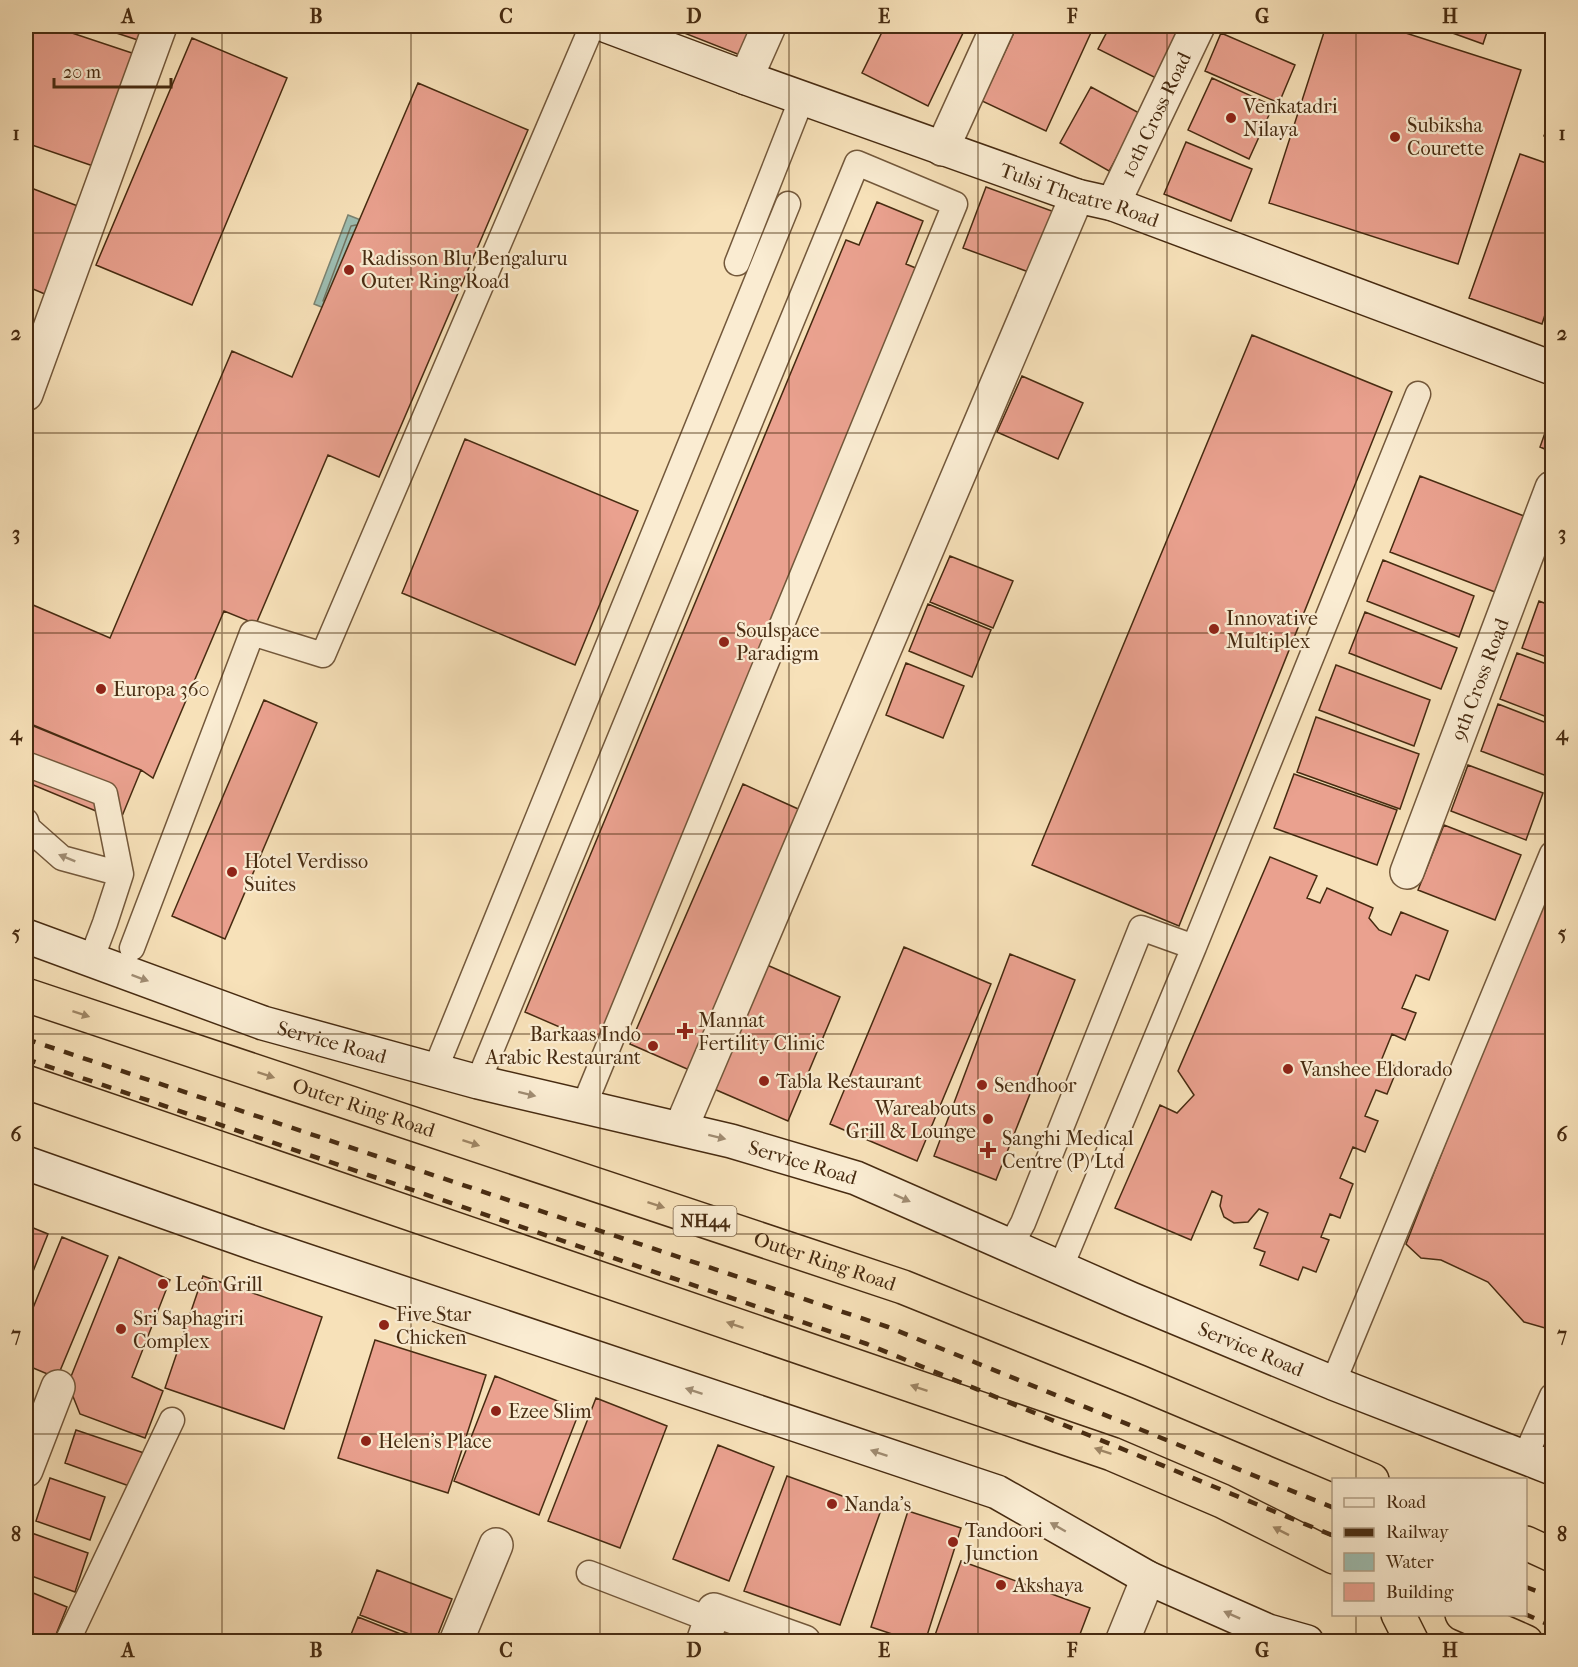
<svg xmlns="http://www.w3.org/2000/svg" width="1578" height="1667" font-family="'IM FELL French Canon',serif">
<rect width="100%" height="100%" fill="#f7e1b9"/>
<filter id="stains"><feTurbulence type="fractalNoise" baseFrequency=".00333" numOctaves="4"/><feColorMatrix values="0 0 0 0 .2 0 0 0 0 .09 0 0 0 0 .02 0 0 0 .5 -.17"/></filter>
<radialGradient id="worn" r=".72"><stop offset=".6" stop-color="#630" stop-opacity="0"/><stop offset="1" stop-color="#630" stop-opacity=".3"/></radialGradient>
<path fill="#9dbdb1" stroke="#7b8371" stroke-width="1.5" d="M348,215L394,233L359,322L314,304Z"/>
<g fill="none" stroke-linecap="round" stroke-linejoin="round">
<path stroke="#727461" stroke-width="1.5" d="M323,301L351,226L356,225"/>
</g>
<path fill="#eaa18f" stroke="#472b11" stroke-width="1.5" d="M26,26H51L138,55L99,168L26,143Z
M95,26H153L147,43Z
M676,26H751L740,55L674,29Z
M885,26H949L963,33L928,106L862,73Z
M1017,26H1094L1046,131L982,101Z
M1110,26H1183L1156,78L1098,49Z
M1326,26H1384L1521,70L1458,264L1269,203Z
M1433,26H1489L1483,44Z
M1221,33L1295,65L1279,103L1205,71Z
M192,38L287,78L192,305L96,265Z
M1212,78L1273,106L1249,159L1188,130Z
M418,83L528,130L379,477L328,455L256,624L224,611L153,778L141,770L26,723V602L110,638L232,351L292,377Z
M1091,87L1141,114L1109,171L1060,143Z
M1552,117V140L1544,136Z
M1186,142L1252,169L1231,221L1164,194Z
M1520,154L1552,165V293L1542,324L1469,298Z
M26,186L88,210L54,298L26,286Z
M986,187L1060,214L1037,275L963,248Z
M877,202L923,221L906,264L923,271L601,1045L525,1012L846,240L859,245Z
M1252,335L1392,392L1179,926L1032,865Z
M1022,376L1083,403L1058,459L997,432Z
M1552,413V452L1540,447Z
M465,439L638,511L575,665L402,593Z
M1420,476L1524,516L1495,592L1390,552Z
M950,556L1013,581L993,628L930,602Z
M1383,560L1474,596L1459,637L1367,601Z
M1539,601L1552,606V659L1522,648Z
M928,604L991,630L972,677L909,651Z
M1365,612L1457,648L1441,689L1349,653Z
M1517,653L1552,666V719L1500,699Z
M906,663L964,686L943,738L886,715Z
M1336,665L1430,700L1414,746L1319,710Z
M264,700L317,723L225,939L172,916Z
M1498,704L1552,725V778L1481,751Z
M1316,717L1419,754L1400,809L1297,772Z
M26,722L141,770L120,821L26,782Z
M1468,765L1543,793L1526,840L1451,811Z
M1294,774L1397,810L1377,865L1274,828Z
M743,784L807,813L694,1072L630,1044Z
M1444,825L1521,855L1495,920L1418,890Z
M1270,857L1317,876L1307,898L1320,903L1327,888L1373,908L1369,918L1379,930L1391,935L1401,912L1448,931L1429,980L1416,975L1402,1008L1416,1013L1405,1040L1392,1034L1381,1061L1398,1067L1387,1094L1376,1090L1365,1116L1378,1121L1365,1152L1353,1147L1340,1178L1353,1184L1340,1218L1330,1214L1321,1237L1329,1240L1316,1272L1303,1267L1298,1280L1260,1265L1265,1252L1254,1248L1268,1213L1259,1209L1248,1222L1234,1223L1224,1217L1220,1206L1222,1196L1212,1191L1191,1240L1115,1208L1160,1105L1177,1113L1194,1095L1178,1071Z
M1552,872V1330L1524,1322L1488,1282L1441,1260L1421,1258L1406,1244Z
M904,947L991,984L917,1161L830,1124Z
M1010,954L1075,980L996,1180L934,1156Z
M767,965L840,997L788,1121L714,1089Z
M26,1225L48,1234L26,1289Z
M62,1237L108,1256L57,1378L26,1365V1325Z
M119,1257L170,1280L132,1377L163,1391L145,1438L80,1414L68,1384Z
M203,1276L322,1317L284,1429L165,1388Z
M375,1340L486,1375L448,1493L338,1458Z
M495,1376L580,1410L539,1515L454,1481Z
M596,1398L667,1426L620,1548L548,1521Z
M76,1430L144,1453L132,1487L65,1463Z
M718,1445L774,1467L729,1581L673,1559Z
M787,1476L881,1510L840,1625L744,1591Z
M50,1478L105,1497L90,1540L36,1521Z
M908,1511L961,1528L925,1642H916L871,1627Z
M26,1531L88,1553L75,1592L26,1574Z
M961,1561L1090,1608L1077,1642H943L934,1638Z
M377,1570L452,1599L435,1642H430L360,1615Z
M26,1590L67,1607L53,1642H41L26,1635Z
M358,1617L421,1642H348Z"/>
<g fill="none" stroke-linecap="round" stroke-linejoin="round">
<g stroke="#73583b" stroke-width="27">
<path id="lane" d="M737,263L802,98
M26,764L105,794L121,874L105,923L91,960
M26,821L28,828L62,858L121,874
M1194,947L1418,394
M132,948L252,633L323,655L592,26
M435,1070L788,204
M478,1082L857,163L955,204L583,1108
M1010,1247L1023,1223L1141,928L1194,947L1060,1269
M1333,1383L1552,854
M1525,1457L1552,1396
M589,1573L711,1620
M67,1642L172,1420"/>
</g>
<g stroke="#73583b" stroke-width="36">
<g id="street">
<path d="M746,78L769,26"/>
<path d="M942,149L998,26"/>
<path id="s1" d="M1113,204L1198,26"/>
<path d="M26,394L160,26"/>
<path id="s2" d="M1407,872L1552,488"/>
<path d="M681,1128L1077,196"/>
<path d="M26,1470L58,1387"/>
<path d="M456,1642L496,1545"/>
<path d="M703,1642L714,1610L804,1642"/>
<path d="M1122,1642L1148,1578"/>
</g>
</g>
<g stroke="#472b11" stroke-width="36">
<g id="secondary">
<path id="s3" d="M607,26L746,78L1077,196L1113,204L1552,368"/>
<path id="s4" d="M26,936L263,1023L478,1082L731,1141L856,1178L1131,1299L1333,1383L1552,1468"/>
<path d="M26,1163L259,1245L997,1492L1148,1578L1268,1631L1307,1642"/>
</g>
</g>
<g stroke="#472b11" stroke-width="36">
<g id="highway">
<path id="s5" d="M26,995L903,1287L1139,1382L1372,1480"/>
<path d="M26,1082L1112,1454L1222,1501L1334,1557"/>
<path d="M1526,1543L1552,1555"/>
<path d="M1398,1614L1412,1642"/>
<path d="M1462,1614L1526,1642"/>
</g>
</g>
<use href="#lane" stroke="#faecd2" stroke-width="24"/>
<use href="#street" stroke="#faecd2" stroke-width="33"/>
<use href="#secondary" stroke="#faecd2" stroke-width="33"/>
<use href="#highway" stroke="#f7e1b9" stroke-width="33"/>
<path stroke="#472b11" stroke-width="4.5" stroke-dasharray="10 10" stroke-linecap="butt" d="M26,1039L888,1327L1334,1508
M26,1059L867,1344L1334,1536
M1526,1587L1552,1597
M1525,1614L1552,1626"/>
</g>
<defs><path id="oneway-solid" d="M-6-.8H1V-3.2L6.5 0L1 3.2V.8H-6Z" transform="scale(1.5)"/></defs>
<g fill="#a08c72">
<use href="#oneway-solid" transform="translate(67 858) rotate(-158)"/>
<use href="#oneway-solid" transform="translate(140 978) rotate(20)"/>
<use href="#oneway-solid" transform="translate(527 1094) rotate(14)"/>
<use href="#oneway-solid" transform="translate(717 1137) rotate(14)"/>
<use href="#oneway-solid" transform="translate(902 1198) rotate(24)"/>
<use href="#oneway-solid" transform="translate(694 1391) rotate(-162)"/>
<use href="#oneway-solid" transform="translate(879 1453) rotate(-161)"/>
<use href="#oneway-solid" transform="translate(1058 1527) rotate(-150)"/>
<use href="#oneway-solid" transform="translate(1232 1615) rotate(-156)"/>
</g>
<g fill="#9f8665">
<use href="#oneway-solid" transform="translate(81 1014) rotate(18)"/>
<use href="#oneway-solid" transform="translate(266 1075) rotate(18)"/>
<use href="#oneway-solid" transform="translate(471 1143) rotate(18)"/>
<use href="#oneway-solid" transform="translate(656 1205) rotate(18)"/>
<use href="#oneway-solid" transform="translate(735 1325) rotate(-161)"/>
<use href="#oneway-solid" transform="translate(919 1388) rotate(-161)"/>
<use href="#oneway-solid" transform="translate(1103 1451) rotate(-161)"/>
<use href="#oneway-solid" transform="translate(1281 1531) rotate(-153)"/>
</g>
<path fill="none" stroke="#472b11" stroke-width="1.5" stroke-opacity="0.55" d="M222,26V1642M411,26V1642M600,26V1642M789,26V1642M978,26V1642M1167,26V1642M1356,26V1480M26,233H1552M26,433H1552M26,633H1552M26,834H1552M26,1034H1552M26,1234H1552M26,1434H1552M1356,1614V1642"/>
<g fill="#8f2418" stroke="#faecd2" stroke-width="2">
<circle cx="1231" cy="118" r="6"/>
<circle cx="1395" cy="137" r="6"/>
<circle cx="349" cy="270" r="6"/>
<circle cx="1214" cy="629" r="6"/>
<circle cx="724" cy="642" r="6"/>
<circle cx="101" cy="689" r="6"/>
<circle cx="232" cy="872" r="6"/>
<path d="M682 1022h6v6h6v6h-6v6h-6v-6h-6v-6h6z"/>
<circle cx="653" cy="1046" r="6"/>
<circle cx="1288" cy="1069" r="6"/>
<circle cx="764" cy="1081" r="6"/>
<circle cx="982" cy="1085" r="6"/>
<circle cx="988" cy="1119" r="6"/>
<path d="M985 1141h6v6h6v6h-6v6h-6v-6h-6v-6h6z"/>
<circle cx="163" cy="1284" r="6"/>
<circle cx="384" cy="1325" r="6"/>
<circle cx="121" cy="1329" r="6"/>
<circle cx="496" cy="1411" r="6"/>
<circle cx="366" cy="1441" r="6"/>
<circle cx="832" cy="1504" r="6"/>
<circle cx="953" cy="1542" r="6"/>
<circle cx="1001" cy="1585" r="6"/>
</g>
<g text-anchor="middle" stroke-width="4.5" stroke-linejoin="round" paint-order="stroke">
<rect fill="#faecd2" stroke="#7d654b" stroke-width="1.5" x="673.5" y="1206" width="63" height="30" rx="4.5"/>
<g font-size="18" font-weight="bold" fill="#472b11">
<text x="705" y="1227">NH44</text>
</g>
<g font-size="20" fill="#472b11" stroke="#faecd2" text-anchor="start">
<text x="1243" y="113">Venkatadri<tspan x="1243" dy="23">Nilaya</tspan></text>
<text x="1407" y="132">Subiksha<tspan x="1407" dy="23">Courette</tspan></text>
<text x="361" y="265">Radisson Blu Bengaluru<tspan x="361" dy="23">Outer Ring Road</tspan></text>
<text x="1226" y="625">Innovative<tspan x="1226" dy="23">Multiplex</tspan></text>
<text x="736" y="637">Soulspace<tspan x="736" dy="23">Paradigm</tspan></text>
<text x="113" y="696">Europa 360</text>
<text x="244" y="868">Hotel Verdisso<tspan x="244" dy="23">Suites</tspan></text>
<text x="698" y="1027">Mannat<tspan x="698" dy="23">Fertility Clinic</tspan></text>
<text x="641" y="1041" text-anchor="end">Barkaas Indo<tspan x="641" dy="23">Arabic Restaurant</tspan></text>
<text x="1300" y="1076">Vanshee Eldorado</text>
<text x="776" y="1088">Tabla Restaurant</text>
<text x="994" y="1092">Sendhoor</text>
<text x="976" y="1115" text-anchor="end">Wareabouts<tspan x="976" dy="23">Grill &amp; Lounge</tspan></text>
<text x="1002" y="1145">Sanghi Medical<tspan x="1002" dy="23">Centre (P) Ltd</tspan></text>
<text x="175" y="1291">Leon Grill</text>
<text x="396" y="1321">Five Star<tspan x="396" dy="23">Chicken</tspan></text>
<text x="133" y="1325">Sri Saphagiri<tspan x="133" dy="23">Complex</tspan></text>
<text x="508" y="1418">Ezee Slim</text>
<text x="378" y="1448">Helen's Place</text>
<text x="844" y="1511">Nanda's</text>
<text x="965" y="1537">Tandoori<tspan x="965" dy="23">Junction</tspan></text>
<text x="1013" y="1592">Akshaya</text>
</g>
<g font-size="20" fill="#472b11" stroke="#faecd2">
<text dy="7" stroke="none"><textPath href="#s1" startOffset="99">10th Cross Road</textPath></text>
<text dy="7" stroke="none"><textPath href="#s3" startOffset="502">Tulsi Theatre Road</textPath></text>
<text dy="7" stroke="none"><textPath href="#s2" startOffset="206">9th Cross Road</textPath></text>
<text dy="7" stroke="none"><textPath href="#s4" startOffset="324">Service Road</textPath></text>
<text dy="7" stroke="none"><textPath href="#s5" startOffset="356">Outer Ring Road</textPath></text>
<text dy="7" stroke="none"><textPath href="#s4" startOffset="810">Service Road</textPath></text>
<text dy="7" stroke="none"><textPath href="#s5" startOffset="842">Outer Ring Road</textPath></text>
<text dy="7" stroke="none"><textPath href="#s4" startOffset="1296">Service Road</textPath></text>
</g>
</g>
<rect width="1578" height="1667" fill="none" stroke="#f7e1b9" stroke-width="66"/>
<rect x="1332" y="1478" width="195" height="138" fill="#faecd2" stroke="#b29f85" stroke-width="1.5"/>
<rect x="1344" y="1498" width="30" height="9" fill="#faecd2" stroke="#b29f85" stroke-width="1.5"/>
<text x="1386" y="1508" font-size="18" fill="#472b11">Road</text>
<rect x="1344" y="1528" width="30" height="9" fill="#472b11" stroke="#b29f85" stroke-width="1.5"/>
<text x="1386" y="1538" font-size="18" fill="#472b11">Railway</text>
<rect x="1344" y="1553" width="30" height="18" fill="#9dbdb1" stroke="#b29f85" stroke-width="1.5"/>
<text x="1386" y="1568" font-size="18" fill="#472b11">Water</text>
<rect x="1344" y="1583" width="30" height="18" fill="#eaa18f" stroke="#b29f85" stroke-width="1.5"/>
<text x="1386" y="1598" font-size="18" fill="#472b11">Building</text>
<path d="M54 78v9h117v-9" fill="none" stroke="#472b11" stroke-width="3"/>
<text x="63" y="78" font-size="18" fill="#472b11" stroke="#faecd2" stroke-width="4.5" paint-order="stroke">20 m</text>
<rect x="33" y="33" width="1512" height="1601" fill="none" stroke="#472b11" stroke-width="2"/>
<g font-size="20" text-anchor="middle" font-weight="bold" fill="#472b11">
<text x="128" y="23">A</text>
<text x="316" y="23">B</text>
<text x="506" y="23">C</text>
<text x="694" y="23">D</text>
<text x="884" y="23">E</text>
<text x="1072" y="23">F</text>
<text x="1262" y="23">G</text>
<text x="1450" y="23">H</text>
<text x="16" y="140">1</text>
<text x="1562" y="140">1</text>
<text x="16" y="340">2</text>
<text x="1562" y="340">2</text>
<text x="16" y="540">3</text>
<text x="1562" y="540">3</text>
<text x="16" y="740">4</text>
<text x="1562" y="740">4</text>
<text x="16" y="940">5</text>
<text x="1562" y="940">5</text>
<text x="16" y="1141">6</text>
<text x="1562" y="1141">6</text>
<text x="16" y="1341">7</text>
<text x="1562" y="1341">7</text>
<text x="16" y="1541">8</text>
<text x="1562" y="1541">8</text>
<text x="128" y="1657">A</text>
<text x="316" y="1657">B</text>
<text x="506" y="1657">C</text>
<text x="694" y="1657">D</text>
<text x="884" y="1657">E</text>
<text x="1072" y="1657">F</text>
<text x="1262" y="1657">G</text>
<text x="1450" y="1657">H</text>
</g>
<rect width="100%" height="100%" filter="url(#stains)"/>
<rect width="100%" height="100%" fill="url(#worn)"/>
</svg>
